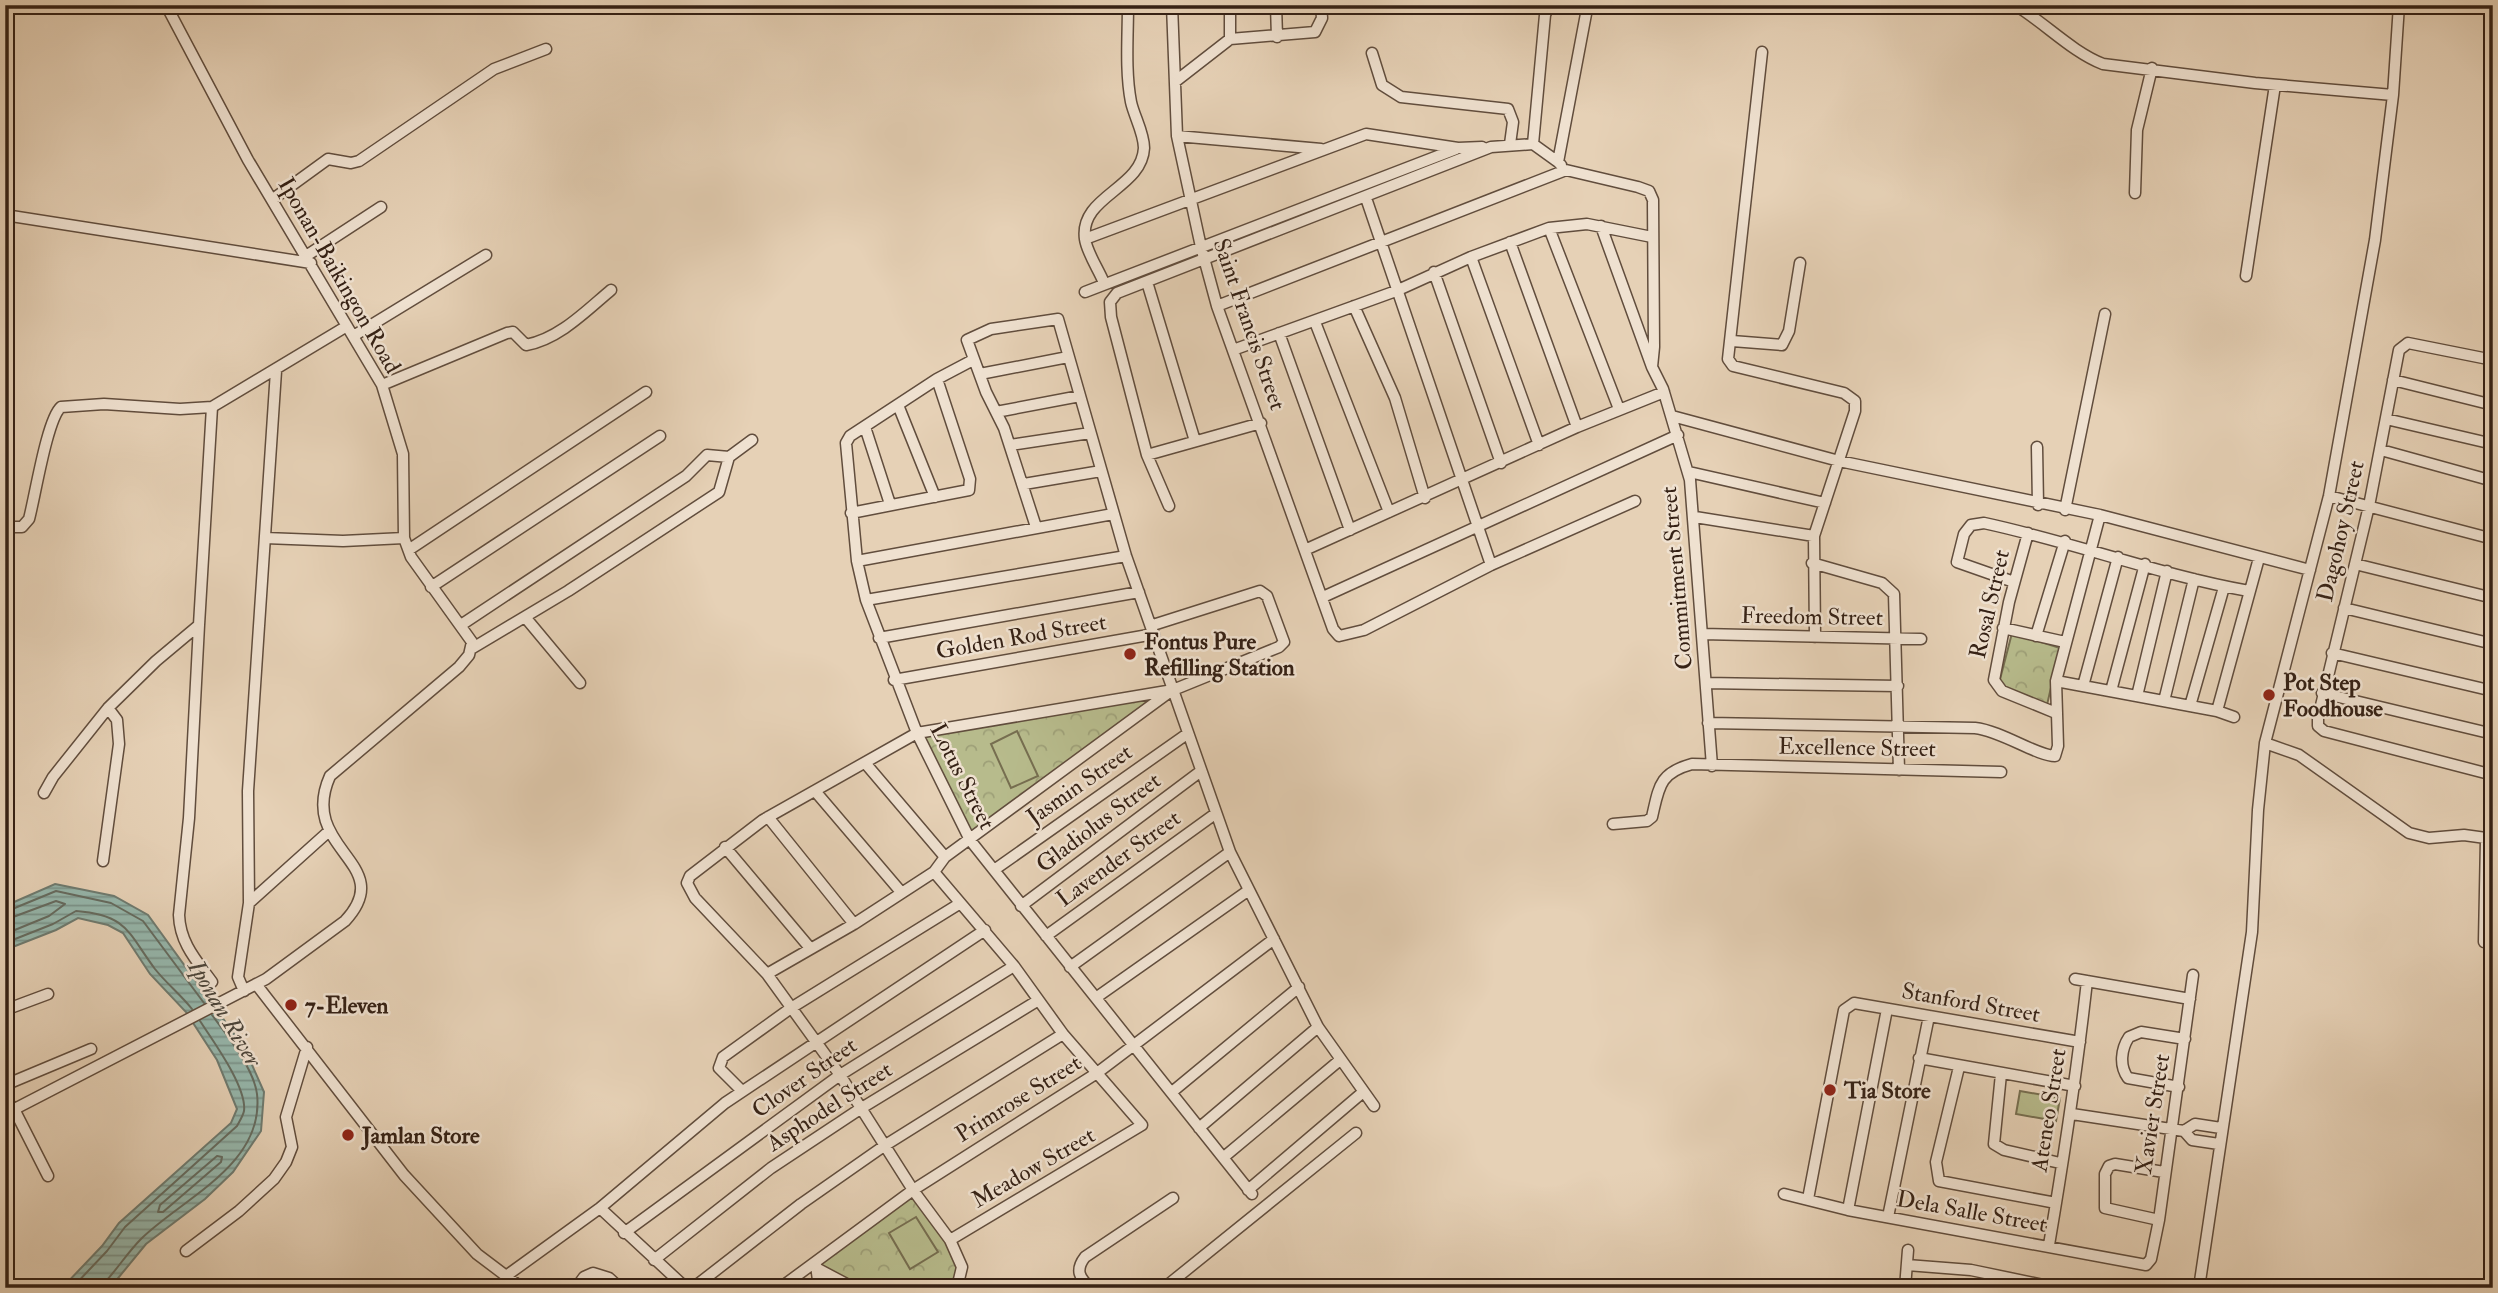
<svg xmlns="http://www.w3.org/2000/svg" width="2498" height="1293" font-family="'IM FELL Double Pica',serif">
<defs>
<pattern id="park-crowns" width="20" height="18" patternUnits="userSpaceOnUse" patternTransform="scale(1.75)"><rect width="20" height="18" fill="#b7bb8c"/><path d="M2 6a3 3 0 1 1 6 0M12 15a3 3 0 1 1 6 0" fill="none" stroke="#9ea078"/></pattern>
<pattern id="water-rules" width="6" height="5" patternUnits="userSpaceOnUse" patternTransform="scale(1.75)"><rect width="6" height="5" fill="#96b7ac"/><path d="M0 2.5h6" fill="none" stroke="#7b948b"/></pattern>
</defs>
<rect width="100%" height="100%" fill="#e6d1b6"/>
<filter id="stains"><feTurbulence type="fractalNoise" baseFrequency=".00286" numOctaves="4"/><feColorMatrix values="0 0 0 0 .2 0 0 0 0 .09 0 0 0 0 .02 0 0 0 .5 -.17"/></filter>
<radialGradient id="worn" r=".72"><stop offset=".6" stop-color="#630" stop-opacity="0"/><stop offset="1" stop-color="#630" stop-opacity=".3"/></radialGradient>
<path fill="url(#park-crowns)" stroke="#766e50" stroke-width="2" d="M2012,633L2060,648L2047,705L1998,687Z
M1154,697L971,834L924,736Z
M913,1194L955,1249L959,1271L950,1288H860L822,1268L820,1262Z"/>
<path fill="#b7bb8c" stroke="#766e50" stroke-width="2" d="M1017,731L1038,776L1011,788L991,744Z
M2020,1091L2060,1098L2056,1121L2016,1114Z
M916,1217L938,1252L910,1269L889,1233Z"/>
<path fill="url(#water-rules)" stroke="#6f7b70" stroke-width="2" d="M55,884L114,896L148,915L245,1049L264,1092L261,1131L233,1172L205,1199L146,1244L110,1288H62L102,1246L119,1223L231,1123L237,1109L217,1060L186,1012L150,974L123,933L108,925L78,918L56,930L5,950V906Z"/>
<g fill="none" stroke-linecap="round" stroke-linejoin="round">
<path stroke="#666c60" stroke-width="2" d="M5,912L56,891L111,903L143,921L204,1003
M5,920L56,901L65,904L49,916L5,934
M5,943L53,924L76,911C128,915 128,933 155,969C166,983 181,995 192,1009
M217,1156L222,1157L221,1162L163,1212H158L160,1205Z
M72,1288L107,1251L125,1227L237,1126C239,1122 243,1116 244,1111C247,1087 213,1041 200,1021
M105,1288L106,1281C118,1268 128,1252 141,1239C181,1199 265,1165 257,1094C254,1069 227,1035 212,1015"/>
<g stroke="#614d3d" stroke-width="13">
<path id="minor" d="M1172,5L1177,136L1201,247L1217,306L1333,629L1339,636L1364,630L1491,565L1635,501
M1276,5L1277,37
M2015,5C2045,23 2072,52 2103,64L2255,83L2393,95
M1230,39L1315,32L1322,18L1321,5
M1762,52L1728,359L1733,366L1844,393L1855,401V411L1814,536L1815,637
M1372,53L1382,85L1401,97L1508,109L1513,122L1510,144
M1176,81L1230,39V5
M1177,136L1321,149
M1533,144L1545,15L1549,5
M1561,165L1558,162L1586,14L1584,5
M2135,193L2137,130L2152,68
M1366,198L1491,565
M273,199L328,159L351,163L359,161L494,69L546,49
M5,215L311,263
M1601,226L1652,367L1663,389L1690,480L1712,766
M1549,228L1619,409
M1085,239L1366,134L1458,148L1482,147
M1510,242L1577,427
M306,256L381,207
M1471,257L1539,445
M1434,272L1501,463
M2246,276L2275,85
M1147,282L1195,441
M1104,283C1099,270 1087,253 1085,239C1079,196 1142,189 1144,148C1144,133 1134,116 1131,102C1125,71 1128,36 1128,5
M1085,292L1456,149
M1217,306L1566,170L1638,187L1649,191L1653,200L1654,347L1652,367
M1354,306L1395,398L1425,498
M1315,322L1389,512
M1279,333L1350,530
M355,335L486,255
M1732,341L1782,345L1789,331L1800,263
M1233,350L1396,291L1471,257L1549,228L1587,224L1652,237
M973,360L937,379L850,436L846,443L857,561L866,600L917,733L970,840L1252,1194
M2493,360L2408,343L2399,350L2369,506L2318,718V726L2324,731L2493,775
M980,374L1068,357
M2393,380L2493,405
M382,385L507,333L513,332L526,345C559,339 586,311 611,290
M898,405L935,497
M996,412L1080,396
M1672,416L1839,461L2100,515L2310,570
M2386,419L2493,444
M865,427L890,504
M1010,445L1090,433
M2037,447L2038,505
M2381,450L2493,481
M1147,455L1261,423
M1689,472L1825,503
M1024,484L1101,471
M2329,496L2493,539
M1169,506L1147,455L1111,317L1110,302L1117,293L1491,147L1533,144L1558,162
M2065,510L2105,314
M851,513L969,490L970,479L937,379
M1695,517L1814,536
M7,527H22L29,519C35,497 47,419 61,407L104,404L180,409L212,407L347,326
M1036,527L1004,428L986,392L967,340L991,329L1058,319L1126,556L1230,852L1318,1027L1374,1106
M2028,533L2009,602L1994,680L2002,691L2056,713
M265,538L343,541L404,538
M410,549L646,392
M1307,549L1577,427L1664,392
M857,561L1113,514
M1812,563L1882,583L1894,594L1899,770
M2355,564L2493,598
M2014,582L1957,562L1964,534L1971,525L1984,523C2073,542 2159,575 2249,591
M431,587L660,436
M1323,597L1678,435
M866,600L1126,556
M2344,608L2493,644
M525,617L580,683
M199,625L189,818L179,915C180,943 196,960 212,982
M461,625L686,476L707,455L729,457L752,440
M2003,628L2065,642
M1702,634L1921,639
M2036,636L2065,541
M879,638L1139,592
M471,649L568,591L719,492L729,457
M2332,653L2493,691
M894,680L1154,634
M2056,681L2217,711L2234,717
M1706,683L1898,686
M2083,686L2118,557
M2111,691L2145,564
M2322,693L2493,734
M2137,696L2167,571
M2164,701L2194,579
M2190,706L2224,587
M2217,711L2259,558
M1708,723L1975,728C2002,731 2037,756 2055,756L2058,746L2056,681L2100,515
M2265,743L2299,755L2409,833L2429,838L2464,835L2493,839
M866,764L945,857
M815,791L901,892
M44,793L53,777L108,708L156,661L199,625L212,407
M768,817L854,924
M1613,824L1647,821L1652,817C1659,787 1659,773 1692,764L2001,772
M725,847L810,948
M103,861L119,744L117,720L108,708
M994,870L1187,734
M934,872L1014,966L1063,1034L1142,1125L950,1240
M249,903L328,832
M1021,906L1201,771
M1046,936L1215,814
M2484,942L2486,839
M1070,967L1230,852
M767,974L854,924L934,872L945,857L1171,691
M2075,979L2190,999
M256,984L404,1175L477,1254L522,1288
M244,991L238,977L249,903L248,791L276,371
M1097,997L1249,890
M5,1010L48,994
M1919,1058L2075,1086
M1959,1067L1936,1162L1939,1181L2056,1203
M2001,1074L1994,1144L2004,1150L2060,1163
M5,1085L91,1049
M2179,1087L2128,1078C2119,1066 2121,1049 2129,1037L2141,1032L2185,1039
M742,1091L719,1068L723,1057L791,1008L959,904
M1172,1092L1299,987
M5,1099L14,1109L48,1176
M5,1114L266,979L345,921C399,863 297,850 330,776L459,667L469,655L472,642L411,557L404,538L403,454L382,385L248,160L166,5
M2072,1114L2184,1131L2195,1124L2221,1128
M1199,1128L1318,1027
M2184,1131L2192,1140L2219,1144
M1224,1157L1340,1060
M1248,1190L1362,1093
M1784,1194L1848,1210L2146,1265L2151,1259L2159,1220L2193,975
M1808,1199L1844,1010L1854,1003L2080,1042
M600,1208L686,1288
M1848,1210L1887,1009
M1888,1217L1929,1016
M2159,1220L2105,1208V1174L2109,1166L2115,1164L2164,1172
M624,1233L840,1075L1014,966
M2049,1245C2064,1157 2077,1070 2087,981
M186,1251L239,1211L274,1179L286,1162L292,1147L286,1117L307,1047
M654,1260L771,1168L860,1109L1037,1001
M816,1265L819,1288
M1907,1265L1971,1270L2058,1288
M818,1269L854,1288
M506,1276L600,1208L725,1103L985,930
M576,1288L584,1277L593,1273L609,1278L620,1288
M693,1288L801,1204L884,1146L1063,1034
M780,1288L913,1190L1097,1073L1274,939
M957,1288L962,1267L950,1240L913,1190L840,1075L767,974L695,898L687,883L690,876L763,820L917,733L1173,690L1279,647L1284,642L1267,596L1260,591L1153,625
M1091,1288C1079,1278 1075,1270 1085,1257L1173,1198
M1164,1288L1356,1133
M1905,1288L1908,1250
M2199,1288L2252,932L2258,810L2265,743L2329,496L2375,240L2393,95L2399,5"/>
</g>
<use href="#minor" stroke="#efe1d0" stroke-width="10"/>
</g>
<g fill="#8f2418" stroke="#efe1d0" stroke-width="2.5">
<circle cx="1130" cy="654" r="7"/>
<circle cx="2269" cy="695" r="7"/>
<circle cx="291" cy="1005" r="7"/>
<circle cx="1830" cy="1090" r="7"/>
<circle cx="348" cy="1135" r="7"/>
</g>
<g text-anchor="middle" stroke-width="5" stroke-linejoin="round" paint-order="stroke">
<g font-size="23" fill="#352115" stroke="#efe1d0">
<text transform="translate(340 275) rotate(60)" y="8">Iponan-Baikingon Road</text>
<text transform="translate(1250 324) rotate(71)" y="8">Saint Francis Street</text>
<text transform="translate(2340 531) rotate(-77)" y="8">Dagohoy Street</text>
<text transform="translate(1676 578) rotate(-95)" y="8">Commitment Street</text>
<text transform="translate(1989 604) rotate(-77)" y="8">Rosal Street</text>
<text transform="translate(1812 616) rotate(1)" y="8">Freedom Street</text>
<text transform="translate(1021 636) rotate(-10)" y="8">Golden Rod Street</text>
<text transform="translate(1857 747) rotate(1)" y="8">Excellence Street</text>
<text transform="translate(963 776) rotate(63)" y="8">Lotus Street</text>
<text transform="translate(1079 784) rotate(-35)" y="8">Jasmin Street</text>
<text transform="translate(1098 822) rotate(-37)" y="8">Gladiolus Street</text>
<text transform="translate(1118 858) rotate(-36)" y="8">Lavender Street</text>
<text transform="translate(1971 1002) rotate(10)" y="8">Stanford Street</text>
<text transform="translate(804 1077) rotate(-35)" y="8">Clover Street</text>
<text transform="translate(1018 1098) rotate(-32)" y="8">Primrose Street</text>
<text transform="translate(829 1106) rotate(-33)" y="8">Asphodel Street</text>
<text transform="translate(2048 1110) rotate(-81)" y="8">Ateneo Street</text>
<text transform="translate(2152 1114) rotate(-81)" y="8">Xavier Street</text>
<text transform="translate(1033 1167) rotate(-30)" y="8">Meadow Street</text>
<text transform="translate(1972 1211) rotate(10)" y="8">Dela Salle Street</text>
</g>
<g font-size="23" font-weight="bold" fill="#352115" stroke="#efe1d0" text-anchor="start">
<text x="1144" y="649">Fontus Pure<tspan x="1144" dy="26">Refilling Station</tspan></text>
<text x="2283" y="690">Pot Step<tspan x="2283" dy="26">Foodhouse</tspan></text>
<text x="305" y="1013">7-Eleven</text>
<text x="1844" y="1098">Tia Store</text>
<text x="362" y="1143">Jamlan Store</text>
</g>
<g font-size="24" font-style="italic" fill="#4d463b" stroke="#efe1d0">
<text transform="translate(225 1013) rotate(59)" y="8">Iponan River</text>
</g>
</g>
<rect width="2498" height="1293" fill="none" stroke="#e6d1b6" stroke-width="28"/>
<rect x="7" y="7" width="2484" height="1279" fill="none" stroke="#352115" stroke-width="3.5"/>
<rect x="14" y="14" width="2470" height="1265" fill="none" stroke="#352115" stroke-width="2"/>
<rect width="100%" height="100%" filter="url(#stains)"/>
<rect width="100%" height="100%" fill="url(#worn)"/>
</svg>
